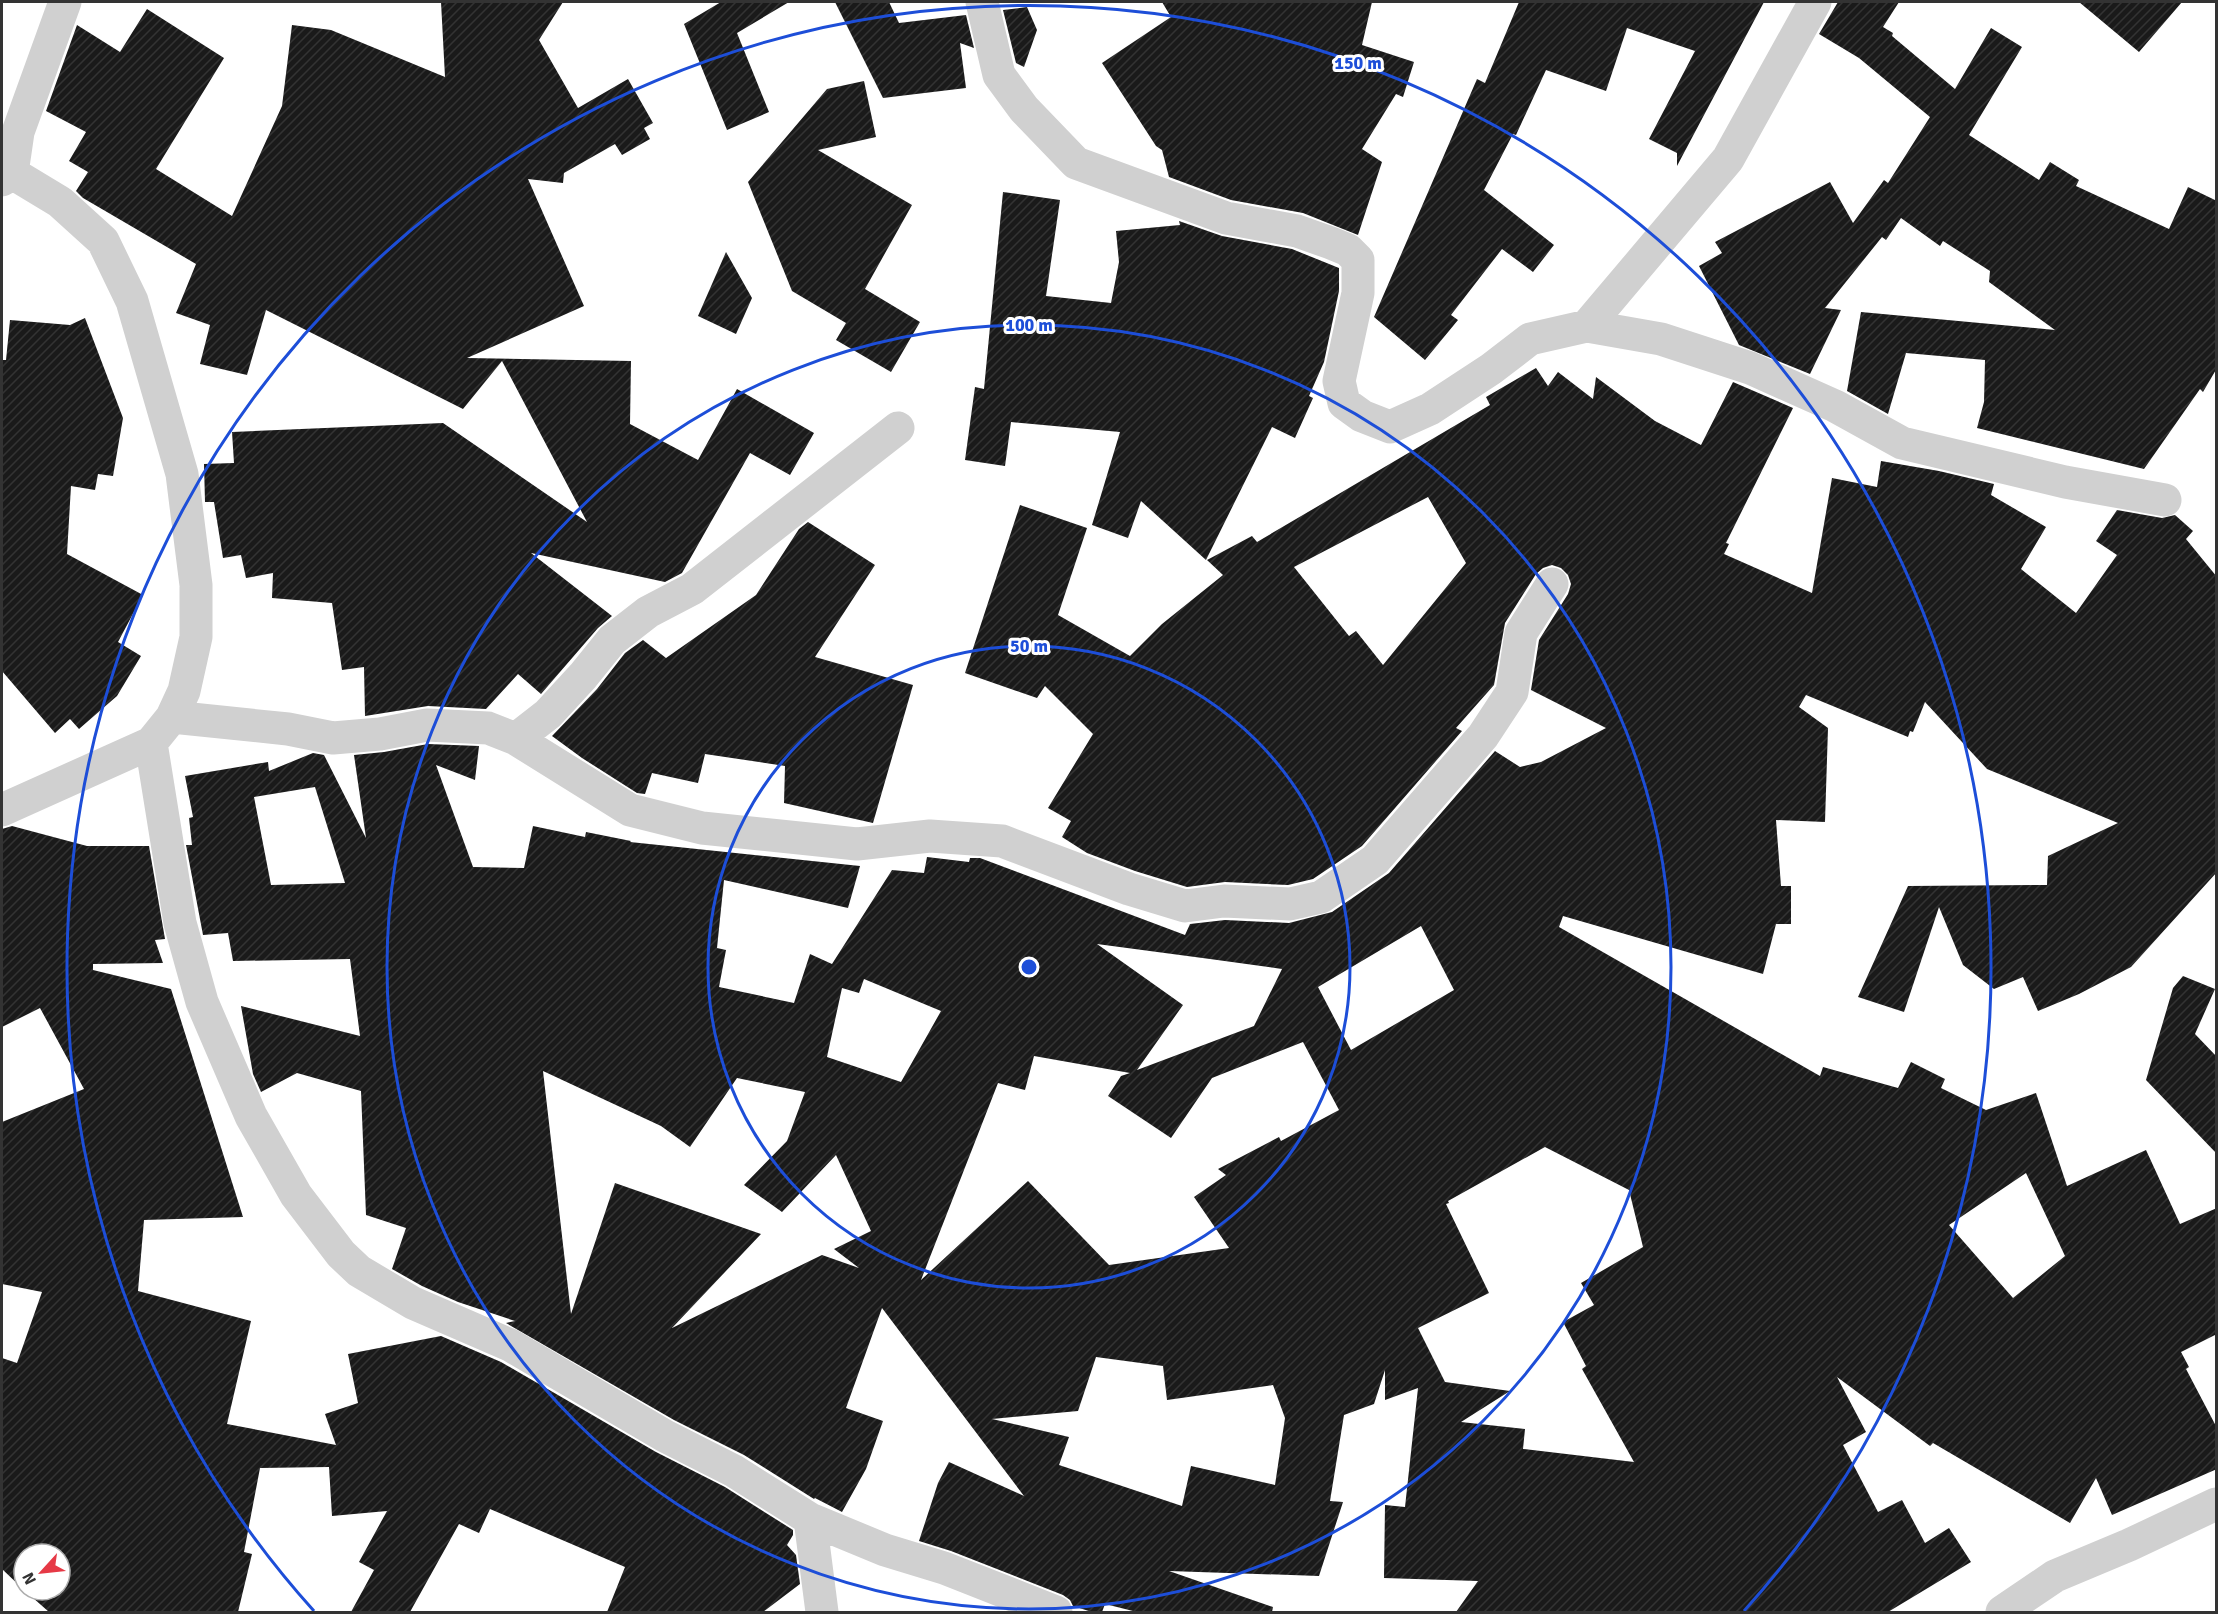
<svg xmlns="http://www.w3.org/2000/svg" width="2218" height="1614" font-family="Signika,sans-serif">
<defs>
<pattern id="building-hatch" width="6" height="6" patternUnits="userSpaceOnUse" patternTransform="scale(1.5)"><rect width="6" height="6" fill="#1a1a1a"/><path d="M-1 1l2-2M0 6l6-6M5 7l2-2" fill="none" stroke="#333"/></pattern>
</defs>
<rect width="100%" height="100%" fill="#fff"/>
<path fill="url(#building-hatch)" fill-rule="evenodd" d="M441,2H563L539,40L578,108L628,79L653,123L644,128L650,139L622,155L615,144L564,173L563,183L528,179L584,306L467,358L631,361L630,424L698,460L737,389L814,433L790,475L750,453L682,573L665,582L531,553L612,616L598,628L541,694L518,674L486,709L428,706L365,716L364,667L342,670L332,603L272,598L273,573L246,578L241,555L223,558L214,502H205L204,464L234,463L232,432L443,423L587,522L502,361L463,409L266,310L247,375L200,364L210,325L176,313L196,264L83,198L76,191L88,172L69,161L86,132L46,111L77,25L120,52L147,9L224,58L156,169L232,216L282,106L292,25L331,30L445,77Z
M721,2H789L737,33L769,112L727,130L684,24Z
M835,2H889L899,23L966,15L974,48L960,43L966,88L883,98Z
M1162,2H1372L1362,45L1414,62L1403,97L1396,94L1362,149L1382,162L1358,235L1303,213L1231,200L1169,177L1162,150L1156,146L1102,63L1171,17Z
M1519,2H1764L1677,166V153L1649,139L1695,51L1627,28L1606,91L1546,70L1516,135L1513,134L1484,190L1554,245L1533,272L1502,249L1451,315L1458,320L1425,360L1374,317L1477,79L1485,83Z
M1838,2H1899L1883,27L1893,33L1892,36L1955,89L1991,28L2022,47L1969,135L2039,180L2050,162L2079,180L2076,186L2169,229L2188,187L2217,201V368L2203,392L2200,389L2144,469L1977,428L1984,402L1985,360L1906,353L1888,414L1847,391L1861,312L2055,330L1989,282L1990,271L1943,241L1940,246L1901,218L1886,240L1882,237L1825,308L1841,310L1810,374L1739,345L1699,266L1722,253L1715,242L1830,182L1853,223L1884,180L1888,183L1930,117L1859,58L1819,34Z
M2079,2H2182L2139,52Z
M1027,7L1037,30L1024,67L1016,63L1003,10Z
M864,81L876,137L818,150L912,205L865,289L920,322L891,372L836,340L846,323L792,291L748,182L827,89Z
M1003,192L1060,200L1046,296L1111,303L1119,262L1116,231L1180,225L1179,221L1222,236L1292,249L1339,268V291L1324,362L1309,396L1313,398L1295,438L1272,427L1206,560L1141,501L1128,538L1092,525L1120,432L1011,422L1005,466L965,460L975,387L984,389Z
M726,252L752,298L736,334L698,316Z
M85,318L123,418L113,476L98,474L95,490L71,486L67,554L143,595L118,642L141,656L117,696L79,729L70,719L55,733L2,671V360H6L10,320L70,325Z
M1536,368L1548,386L1558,372L1593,399L1596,377L1655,421L1701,445L1733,382L1793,408L1726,543L1729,544L1724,554L1812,593L1832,478L1877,487L1881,461L1939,471L1994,484L1991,495L2046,527L2021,569L2076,613L2117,555L2096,541L2117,510L2162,518L2175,515L2193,531L2186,539L2217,577V872L2131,967L2079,994L2038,1011L2023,977L1994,989L1963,965L1939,907L1904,1012L1858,997L1908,886L2047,885L2048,856L2118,823L1987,769L1925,702L1913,732L1910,731L1908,737L1806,695L1799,707L1828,728L1825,822L1776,820L1781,886H1791V924H1776L1763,974L1563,916L1559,927L1820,1076L1823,1067L1898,1088L1911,1062L1945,1079L1941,1088L1986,1110L2036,1093L2067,1186L2146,1150L2180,1224L2217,1208V1334L2181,1352L2189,1367L2186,1369L2217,1428V1469L2112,1515L2096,1478L2070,1523L1933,1443L1930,1446L1837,1377L1866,1432L1843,1445L1878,1512L1902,1500L1925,1543L1949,1528L1971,1562L1888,1612H1456L1478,1581L1384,1578L1385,1505L1405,1507L1418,1388L1385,1400V1370L1374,1404L1344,1415L1330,1501L1343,1502L1319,1576L1169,1571L1273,1607L1272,1612H1137L1105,1604L1102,1612H1092L1073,1606L1070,1600L1063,1595L951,1551L919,1541L938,1483L949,1462L1024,1496L882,1308L846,1408L883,1421L866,1469L842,1512L815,1498L814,1499L744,1455L674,1420L506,1323L515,1321L458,1302L422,1286L392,1269L406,1228L366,1215L361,1091L297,1073L261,1092L253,1074L241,1006L360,1036L350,959L233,961L228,933L203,935L186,845H192L189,818L193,817L185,776L268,762L269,771L313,753L324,755L366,838L354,755L384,752L428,744L479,746L475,780L436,765L473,867L524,868L533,826L585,837L586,832L631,841L630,842L860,866L848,908L724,880L717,948L726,950L719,987L794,1003L810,954L832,964L892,870L924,873L927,857L969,862L970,858H980L1185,935L1190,924L1225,920L1289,923L1332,912L1389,873L1495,751L1520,767L1541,762L1606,728L1531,690L1539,640L1568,594L1571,584L1568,575L1561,568L1552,565L1543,568L1536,574L1505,623L1494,685L1456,728L1462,731L1362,846L1313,879L1288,885L1225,882L1187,887L1135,871L1087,853L1062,837L1071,821L1048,808L1093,734L1045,686L1037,698L965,673L1020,505L1087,528L1058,615L1130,656L1162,624L1223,575L1207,560L1252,536L1257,542L1490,405L1486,397ZM1428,497L1466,563L1383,665L1356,631L1349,636L1294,567ZM315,787L345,883L271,885L254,797ZM1421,926L1454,990L1351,1050L1318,987ZM1097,944L1210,959L1282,969L1254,1026L1137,1070L1183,1005ZM864,979L941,1011L901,1082L827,1057L842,988L859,993ZM1303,1042L1339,1110L1281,1141L1279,1137L1218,1169L1226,1175L1194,1197L1229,1248L1109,1265L1028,1181L921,1280L998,1083L1025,1090L1034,1056L1130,1073L1121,1076L1108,1096L1171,1138L1212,1078ZM543,1071L661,1126L690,1147L737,1078L805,1092L787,1141L744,1185L782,1212L836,1155L871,1231L834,1249L859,1268L822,1255L672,1328L761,1234L615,1183L571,1314ZM1545,1147L1629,1190L1643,1247L1581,1283L1594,1305L1563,1322L1586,1366L1582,1369L1634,1462L1523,1449L1525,1429L1461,1422L1510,1391L1445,1382L1418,1328L1489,1293L1446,1204L1449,1203L1448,1201ZM2026,1173L2065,1256L2013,1298L1949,1225ZM1096,1357L1163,1366L1167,1400L1273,1385L1285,1418L1275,1485L1191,1466L1182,1506L1059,1465L1069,1437L992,1419L1078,1411Z
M808,522L875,565L815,657L913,685L873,823L784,803L785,766L705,754L698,783L652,773L645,794L637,793L582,758L552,736L597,689L625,653L643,640L666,658L756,595L799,529Z
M12,826L87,846H149L165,939L155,940L163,963L93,964V970L171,989L243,1217L144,1220L138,1291L251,1321L227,1424L336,1445L325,1414L358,1403L348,1354L441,1336L501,1362L656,1452L725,1487L793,1530V1535L787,1545L796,1555L800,1584L763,1612H607L625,1567L490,1509L479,1533L459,1524L410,1612H351L374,1570L359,1562L387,1511L332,1516L329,1467L260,1468L244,1552L252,1554L238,1612H49L24,1590H60V1554H24V1590L2,1569V1358L17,1363L42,1292L2,1284V1122L84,1089L40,1008L2,1027V829Z
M2183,976L2215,989L2195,1034L2217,1057V1154L2146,1080L2173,988Z"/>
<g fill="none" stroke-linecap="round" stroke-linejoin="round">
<path stroke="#d0d0d0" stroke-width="33" d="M982,2L999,75L1024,109L1076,163L1226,218L1297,231L1331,243L1348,250L1358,260V293L1339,381L1344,403L1362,416L1390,427L1430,409L1491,369L1530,339L1587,326L1661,339L1750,368L1835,406L1902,443L2065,482L2165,500
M2,180L12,173L18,132L65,2
M1587,326L1728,159L1815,2
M172,717L288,729L333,738L380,734L427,725L488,728L516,739L630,810L702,828L857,844L930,836L1002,841L1129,889L1185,906L1224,901L1290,904L1321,897L1375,860L1483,736L1512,692L1521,633L1552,584
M516,739L548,714L583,676L612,640L648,612L692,589L898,428
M151,743L180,923L202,1002L251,1116L296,1195L341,1254L359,1271L413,1303L510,1345L665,1436L734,1471L810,1519L885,1550L944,1568L1056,1612
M2,810L151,743L172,717L184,691L196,637V585L182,474L132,301L103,241L60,202L12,173
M810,1519L822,1612
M2002,1612L2055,1576L2129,1545L2216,1504"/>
</g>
<g fill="none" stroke="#1d4ed8" stroke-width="3">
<circle cx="1029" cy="967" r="321"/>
<circle cx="1029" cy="967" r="642"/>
<path d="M314 1611A962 962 0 1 1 1744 1611"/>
</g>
<circle cx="1029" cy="967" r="9" fill="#1d4ed8" stroke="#fff" stroke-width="3"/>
<g font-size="18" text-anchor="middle" font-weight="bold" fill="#1d4ed8" stroke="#fff" stroke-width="6" stroke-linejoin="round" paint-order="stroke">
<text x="1358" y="69">150 m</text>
<text x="1029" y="331">100 m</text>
<text x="1029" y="652">50 m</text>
</g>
<rect width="2218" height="1614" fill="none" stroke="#333333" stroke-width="6"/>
<g transform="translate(42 1572) rotate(243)"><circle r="28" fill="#ffffff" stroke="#adadad" stroke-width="1.5"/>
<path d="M0-4.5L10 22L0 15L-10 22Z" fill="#e63946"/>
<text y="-9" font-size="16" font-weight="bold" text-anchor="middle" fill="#333333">N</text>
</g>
</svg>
